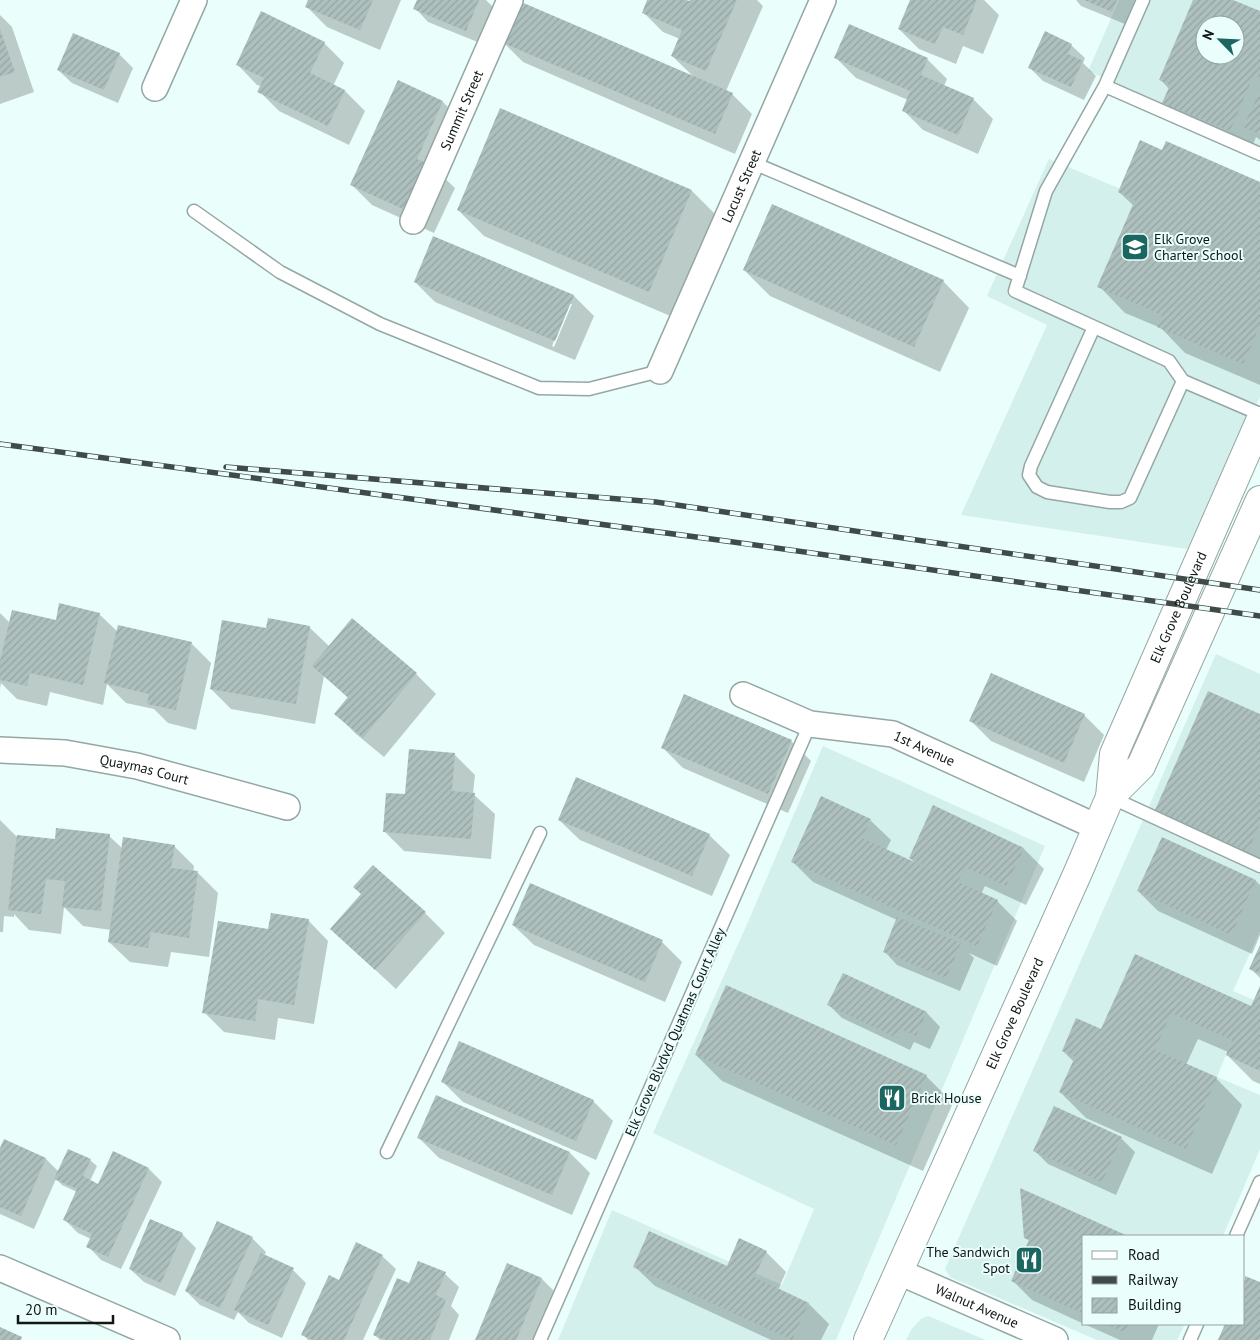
<svg xmlns="http://www.w3.org/2000/svg" width="1260" height="1340" font-family="'PT Sans',sans-serif">
<defs>
<pattern id="building-hatch" width="6" height="6" patternUnits="userSpaceOnUse" patternTransform="scale(1.25)"><rect width="6" height="6" fill="#adc0bd"/><path d="M-1 1l2-2M0 6l6-6M5 7l2-2" fill="none" stroke="#94a4a2"/></pattern>
</defs>
<rect width="100%" height="100%" fill="#eafefb"/>
<path fill="#d4f0ec" fill-rule="evenodd" d="M1119,0H1260V146L1088,71ZM1205,25H1235V55H1205Z
M1049,159L1260,247V397L1187,549L961,515L1047,325L987,296Z
M1216,654L1260,674V931L1233,991L1254,1000L1232,1040L1217,1077L1260,1095V1149L1223,1236H1084V1324H1185L1177,1340H1097L950,1277L945,1269Z
M823,746L1045,846L836,1340H558L612,1210L782,1285L814,1209L653,1133L748,922Z
M928,1316L986,1340H906L911,1330L921,1319Z"/>
<path fill="#0003" fill-rule="evenodd" d="M310,0H401L380,50L327,27L307,7Z
M418,0H486L494,8L480,43L428,22L415,8Z
M649,0H683L690,3L692,0H757L763,6L726,91L732,94L752,114L735,154L523,62L502,41L695,78L672,56L680,39L663,32L643,12Z
M911,0H984L999,15L983,54L963,46L956,64L919,49L899,29Z
M1076,0H1135L1125,24L1081,6Z
M1195,0H1230L1260,13V140L1256,137L1251,150L1184,122L1164,102L1169,89L1161,80ZM1205,25H1235V55H1205Z
M0,15L12,27L34,92L0,104Z
M324,43L344,63L333,86L345,91L365,111L349,145L279,111L259,91L261,86L257,85L237,64Z
M1071,45L1085,58L1083,63L1096,76L1084,100L1043,81L1030,68Z
M119,54L133,68L118,103L72,83L58,70Z
M836,58L927,59L947,79L944,86L973,99L993,119L978,154L923,130L903,110L908,100L856,78Z
M398,82L443,102L463,122L439,173L455,188L434,233L372,205L351,184Z
M501,110L692,191L718,217L675,318L484,236L458,210Z
M1163,151L1260,183V385L1185,353L1161,328L1125,313L1099,286L1134,206L1119,192Z
M434,238L574,296L594,316L575,360L435,302L415,282ZM569,304H572L554,347L552,346Z
M744,270L943,281L969,308L940,372L770,296Z
M0,613L10,623L56,621L99,614L118,632L191,643L211,663L196,730L168,723L154,709L126,703L107,684L103,705L50,692L47,706L17,699L1,683L0,689Z
M309,627L330,647L416,674L436,694L384,757L356,734L336,714L348,698L324,676L315,724L231,709L211,689L267,630Z
M1084,715L1104,735L1084,782L991,741L971,721Z
M1260,716V867L1176,830L1156,810Z
M791,741L811,761L788,813L683,768L663,748Z
M455,755L475,775L473,794L495,814L491,859L404,851L384,831L406,796Z
M0,820L18,838L56,841L109,836L123,849L174,846L194,866L193,872L198,873L218,893L209,957L171,952L168,967L130,962L109,942L111,930L83,926L64,907L61,934L29,930L14,914V917L4,916L3,932H0Z
M559,820L709,835L730,855L712,896L580,840Z
M870,820L891,840L886,850L916,864L910,858L1024,849L1044,869L1026,905L985,886L981,894L997,901L1017,921L997,966L969,953L974,958L960,991L897,965L884,951L897,920L813,882L793,862Z
M1162,838L1256,881L1260,885V935L1252,954L1158,911L1138,891Z
M425,913L445,933L396,989L331,929Z
M308,920L328,941L314,1024L278,1018L275,1040L224,1032L204,1012L269,931Z
M513,925L662,942L682,962L665,1002L534,945Z
M1260,948V978L1251,969Z
M1135,956L1252,1007L1260,989V1084L1253,1081L1227,1055L1228,1052L1198,1039L1186,1065L1216,1078L1242,1105L1212,1174L1086,1118L1060,1092L1074,1062L1063,1051L1102,1031Z
M843,974L927,1013L940,1027L930,1049L914,1042L910,1050L842,1018L829,1005Z
M726,987L927,1077L953,1103L923,1171L722,1081L696,1055Z
M443,1082L593,1101L613,1121L596,1160L463,1102Z
M436,1097L570,1153L590,1173L572,1215L439,1158L419,1138Z
M1121,1138L1135,1152L1116,1195L1048,1164L1035,1151Z
M0,1151L46,1159L59,1172L90,1160L97,1166L90,1181L98,1185L114,1152L149,1169L162,1182L121,1269L101,1260L88,1246L91,1239L78,1233L64,1219L77,1192L62,1185L56,1179L34,1229L0,1214Z
M1021,1190L1125,1236H1084V1324L1032,1300L1012,1280L1030,1242L1026,1238Z
M182,1234L196,1248L175,1296L144,1282L130,1269Z
M252,1238L266,1252L264,1256L293,1270L306,1283L282,1338L249,1323L238,1312L234,1320L200,1305L186,1291Z
M766,1252L786,1272L778,1290L809,1304L829,1324L821,1340H771L655,1286L634,1266L727,1268Z
M382,1256L396,1269L363,1340H308L303,1334Z
M508,1264L542,1279L555,1292L535,1340H476Z
M445,1274L459,1287L451,1306L459,1315L449,1340H380L375,1335L409,1285Z
M1246,1278L1260,1283V1340H1220L1226,1324H1244V1282Z
M1084,1324H1159L1152,1340H1120Z"/>
<path fill="url(#building-hatch)" fill-rule="evenodd" d="M308,0H373L360,30L305,7Z
M417,0H479L466,31L413,9Z
M647,0H686L690,1V0H737L706,71L671,56L682,30L642,13Z
M910,0H977L963,35L943,27L935,44L898,29Z
M1084,0H1117L1112,12Z
M1193,0H1233L1260,11V77L1254,75L1230,131L1162,103L1170,85L1159,80ZM1205,25H1235V55H1205Z
M519,1L733,93L715,134L501,42Z
M261,11L325,42L310,73L345,90L328,126L257,92L264,78L236,65Z
M849,24L928,58L921,75L974,98L958,135L902,111L910,91L834,58Z
M0,29L15,72L0,77Z
M1045,31L1072,44L1068,54L1083,61L1071,87L1028,68Z
M73,33L120,53L104,90L57,70Z
M398,80L443,101L417,159L435,167L414,214L350,185Z
M1260,91V134L1243,127Z
M500,108L692,190L649,292L457,210Z
M1140,140L1162,150L1166,141L1260,182V325L1243,364L1157,327L1162,315L1097,287L1135,200L1118,192Z
M772,204L944,280L914,347L743,270Z
M433,236L574,295L555,341L414,282Z
M59,603L100,613L83,685L30,673L27,686L0,680V661L12,610L56,620Z
M268,618L310,626L296,704L210,689L222,620L266,628Z
M352,618L417,673L363,738L334,714L348,697L312,666Z
M118,625L192,642L176,710L147,704L149,694L104,683Z
M991,673L1085,714L1064,763L969,721Z
M1208,691L1260,714V823L1248,852L1155,810Z
M684,694L792,740L768,794L661,748Z
M409,749L455,753L452,791L475,793L471,839L383,832L386,793L405,794Z
M576,777L710,834L692,876L558,820Z
M821,796L871,819L862,838L947,877L909,858L933,805L1024,848L1006,886L965,867L958,882L998,900L977,946L791,862Z
M56,828L110,834L101,911L62,907L65,881L46,879L41,914L8,910L17,835L55,839Z
M123,837L175,845L171,868L198,871L189,938L151,932L148,948L108,942Z
M1162,837L1256,880L1231,935L1137,891Z
M373,865L426,912L375,970L330,929L361,894L353,887Z
M530,883L663,940L645,982L512,925Z
M271,913L309,919L294,1005L258,999L255,1021L202,1013L218,921L268,929Z
M897,917L961,943L946,978L883,952Z
M1260,945V974L1249,969Z
M1135,954L1251,1006L1260,986V1071L1226,1055L1232,1040L1171,1013L1155,1050L1217,1077L1186,1149L1059,1092L1075,1057L1062,1051L1076,1018L1101,1029Z
M843,973L927,1012L916,1036L901,1029L897,1038L827,1005Z
M726,985L927,1075L896,1145L695,1055Z
M459,1041L594,1100L576,1141L441,1082Z
M436,1095L570,1152L552,1195L417,1138Z
M1054,1106L1122,1137L1102,1182L1033,1151Z
M4,1139L46,1158L21,1216L0,1207V1148Z
M68,1149L91,1159L83,1176L98,1184L113,1151L149,1168L108,1257L86,1247L92,1234L63,1220L77,1189L54,1179Z
M1020,1188L1128,1236H1084V1314L1011,1281L1029,1240L1024,1238Z
M150,1219L183,1233L161,1283L129,1269Z
M217,1221L253,1237L220,1308L185,1291Z
M649,1231L727,1266L739,1238L767,1251L754,1277L809,1303L792,1340L633,1267Z
M356,1242L383,1255L344,1340H313L301,1335L329,1275L339,1280Z
M261,1253L294,1268L268,1325L234,1310Z
M418,1261L446,1272L436,1295L446,1300L430,1340H386L373,1335L397,1278L409,1283Z
M507,1263L542,1278L516,1340H475Z
M1245,1276L1260,1282V1340H1218L1225,1324H1244Z
M1106,1324H1130L1126,1333Z
M0,1327L22,1337L21,1340H0Z"/>
<g fill="none" stroke-linecap="round" stroke-linejoin="round">
<g stroke="#94a7a4" stroke-width="15">
<path id="service" d="M1143,0L1105,86L1046,191L1015,291L1169,361L1183,381L1260,414
M1105,86L1260,154
M751,162L1020,276
M194,211L280,272L380,324L539,388L589,389L660,371
M1094,327L1031,466L1029,475L1037,487L1047,492L1110,502H1121L1130,498L1183,381
M1110,797L1260,866
M387,1152L540,833
M1236,1236L1260,1182
M540,1340L810,724
M1190,1340L1197,1324"/>
</g>
<g stroke="#94a7a4" stroke-width="28">
<g id="minor">
<path d="M155,88L194,0"/>
<path id="s1" d="M413,221L510,0"/>
<path id="s2" d="M660,371L823,0"/>
<path id="s3" d="M743,695L810,724L893,734L1097,827"/>
<path id="s4" d="M0,750L65,753L137,766L287,807"/>
<path d="M0,1268L167,1340"/>
<path id="s5" d="M899,1272L1055,1340"/>
</g>
</g>
<g stroke="#94a7a4" stroke-width="30">
<g id="secondary">
<path d="M1110,797L1141,766L1260,500"/>
<path id="s6" d="M868,1340L1079,870L1110,797L1114,754L1260,421"/>
</g>
</g>
<use href="#service" stroke="#fff" stroke-width="12"/>
<use href="#minor" stroke="#fff" stroke-width="25"/>
<use href="#secondary" stroke="#fff" stroke-width="28"/>
<g stroke="#404a49" stroke-width="5.5">
<path id="rail" d="M0,444L726,541L1260,616
M226,467L656,502L1260,590"/>
</g>
<use href="#rail" stroke="#eafefb" stroke-width="4" stroke-dasharray="11" stroke-linecap="butt"/>
</g>
<defs>
<g id="school-square" transform="scale(1.4375)"><rect x="-9" y="-9" width="18" height="18" rx="4" fill="#1b6660" stroke="#eafefb"/><path d="M0-5L7-2L0 1L-7-2ZM-4 1L0 2.5L4 1V4Q0 6-4 4Z" fill="#fff"/></g>
<g id="restaurant-square" transform="scale(1.4375)"><rect x="-9" y="-9" width="18" height="18" rx="4" fill="#1b6660" stroke="#eafefb"/><path d="M-5-6h1v4h1v-4h1v4h1v-4h1v5L-1.5 .5V6h-2V.5L-5-1ZM5-6V6H3V1.5H1.5Q1.5-4 5-6Z" fill="#fff"/></g>
</defs>
<g fill-rule="evenodd">
<use href="#school-square" x="1135" y="247"/>
<use href="#restaurant-square" x="892" y="1098"/>
<use href="#restaurant-square" x="1029" y="1260"/>
</g>
<g text-anchor="middle" stroke-width="4" stroke-linejoin="round" paint-order="stroke">
<g font-size="14" fill="#101716" stroke="#eafefb">
<text dy="5" stroke="none"><textPath href="#s1" startOffset="121">Summit Street</textPath></text>
<text dy="5" stroke="none"><textPath href="#s2" startOffset="202">Locust Street</textPath></text>
<text dy="5" stroke="none"><textPath href="#s6" startOffset="798">Elk Grove Boulevard</textPath></text>
<text dy="5" stroke="none"><textPath href="#s3" startOffset="191">1st Avenue</textPath></text>
<text dy="5" stroke="none"><textPath href="#s4" startOffset="146">Quaymas Court</textPath></text>
<text dy="5" stroke="none"><textPath href="#s6" startOffset="358">Elk Grove Boulevard</textPath></text>
<text transform="translate(675 1032) rotate(-66)" y="5">Elk Grove Blvdvd Quatmas Court Alley</text>
<text dy="5" stroke="none"><textPath href="#s5" startOffset="85">Walnut Avenue</textPath></text>
</g>
<g font-size="14" fill="#101716" stroke="#eafefb" text-anchor="start">
<text x="1154" y="244">Elk Grove<tspan x="1154" dy="16">Charter School</tspan></text>
<text x="911" y="1103">Brick House</text>
<text x="1010" y="1257" text-anchor="end">The Sandwich<tspan x="1010" dy="16">Spot</tspan></text>
</g>
</g>
<rect x="1082" y="1235" width="162" height="90" fill="#eafefb" stroke="#93a29f"/>
<rect x="1092" y="1251" width="25" height="8" fill="#ffffff" stroke="#93a29f"/>
<text x="1128" y="1260" font-size="15" fill="#101716">Road</text>
<rect x="1092" y="1276" width="25" height="8" fill="#404a49" stroke="#93a29f"/>
<text x="1128" y="1285" font-size="15" fill="#101716">Railway</text>
<rect x="1092" y="1298" width="25" height="15" fill="url(#building-hatch)" stroke="#93a29f"/>
<text x="1128" y="1310" font-size="15" fill="#101716">Building</text>
<g transform="translate(1220 40) rotate(294)"><circle r="24" fill="#eafefb" stroke="#93a29f"/>
<path d="M0-4L9 19L0 12L-9 19Z" fill="#1b6660"/>
<text y="-8" font-size="14" font-weight="bold" text-anchor="middle" fill="#101716">N</text>
</g>
<path d="M18 1315v8h95v-8" fill="none" stroke="#101716" stroke-width="2.5"/>
<text x="25" y="1315" font-size="15" fill="#101716" stroke="#eafefb" stroke-width="4" paint-order="stroke">20 m</text>
</svg>
